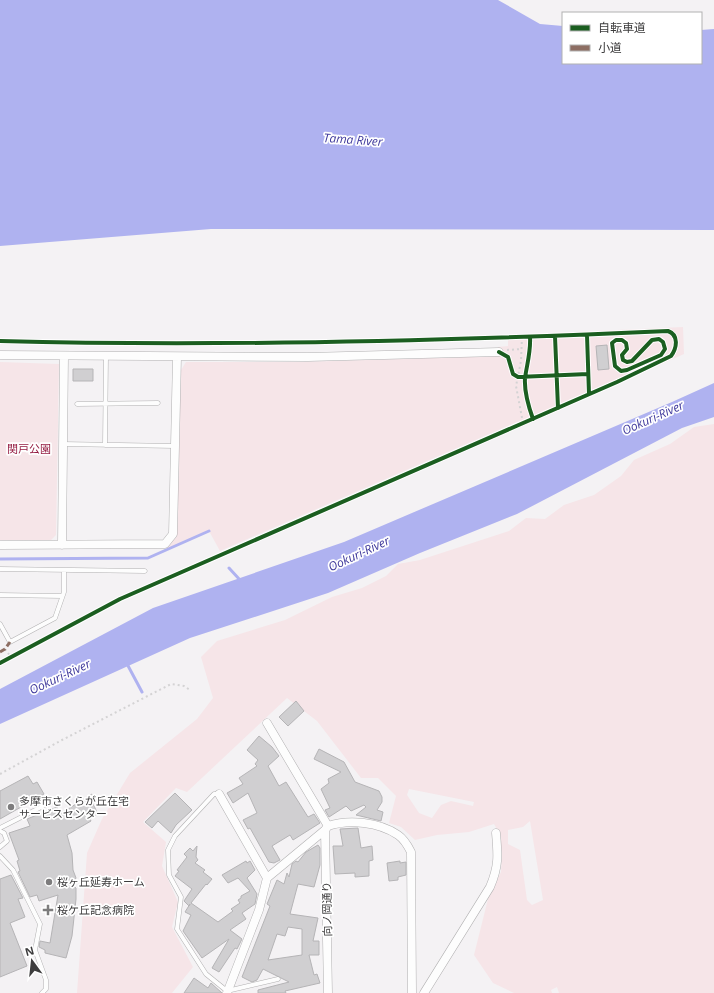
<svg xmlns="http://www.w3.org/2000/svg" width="714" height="993" font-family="'Open Sans','Noto Sans JP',sans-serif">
<rect width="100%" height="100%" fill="#f4f2f4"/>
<path fill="#f6e5e8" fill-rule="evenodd" d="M683,327L684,354L519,428L517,422L220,551L209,531L168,549L165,544L173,534L181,370L186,362H300L499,356L498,347L508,346V335Z
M0,362L59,364L56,535L51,540H0Z
M714,424V993H559L557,987L551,990L552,993H514L493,983L474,955L489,895L501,872L502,853L498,831L494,824L469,832L437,835L415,840L401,827L389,823L396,796L378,778H361L317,721L287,698L187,792L176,788L143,822L166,842L162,866L178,902L172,927L193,967L172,993H77L87,853L102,819L130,773L197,719L213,698L201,657L217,641L285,620L332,597L362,588L386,576L398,564L420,560L509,531L526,518L545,519L564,505L594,495L621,476L634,460L670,444L694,427ZM409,789L474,802L473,806L451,801L441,805L432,818L419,813L407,795ZM530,821L543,900L532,905L527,900L520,850L508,844V830L523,827Z"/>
<path fill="#afb2f0" d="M0,0H498L540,24L563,26V63H701V30L714,29V230L211,229L0,246Z
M714,383V417L682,428L517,514L420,553L328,593L190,638L0,724V689L153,608L344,542L672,402Z"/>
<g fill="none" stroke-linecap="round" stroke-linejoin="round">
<path stroke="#afb2f0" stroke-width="3" d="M0,559L148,558L209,531
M229,568L240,580
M126,662L142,692"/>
</g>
<path fill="#d0cfd1" stroke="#b5b4b6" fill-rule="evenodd" d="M607,345L609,369L598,370L596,346Z
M73,369H93V381H73Z
M296,701L304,711L288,726L279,717Z
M259,736L272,747L279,756L268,766L279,786L286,782L308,817L314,814L320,823L293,840L290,835L272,846L280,860L274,863L269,862L250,828L248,829L243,820L257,813L248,793L233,803L227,793L243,784L239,778L257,766L255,764L258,760L247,750Z
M319,749L344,762L355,782L379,791L382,797V802L377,810L383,812L381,821L356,815L366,807L364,805L351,811L346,806L329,817L325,810L330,808L321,789L329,783L328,779L341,772L314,759Z
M28,776L33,784L37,782L44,794L0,819V791Z
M175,793L192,810L176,825L171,833L158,821L152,828L145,822Z
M92,794L97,801L93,804L98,814L90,819L91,821L67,835L72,853L73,870L76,878L72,885L76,888V899L72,936L66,958L45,953V950L39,947L40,941L50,943L58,895L39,901L37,895L30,897L18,872L20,871L17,861L19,860L9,833L30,826L27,819L57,807L60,814Z
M358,828L361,848L372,846L373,860L369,861V876L355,877V873L335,874L333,846H343L340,829Z
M318,845L320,848V865L314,887L298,884L290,914L318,918L313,941H319V955H309L314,975L317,974L320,983L285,991L286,993H258V990L289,982L263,969L257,980L252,982L242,977L270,906L267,904L277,880L284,884L287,873L289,877L292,864L296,861L298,862L306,852ZM288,927L302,929V955L268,960L277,934L285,936Z
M197,846L196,857L198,860L195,863L205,870L203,872L212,879L207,885L206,884L191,903L218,922L233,911L231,909L240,903L238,900L241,898V896L250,891L238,878L228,883L222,875L246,861L247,863L250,861L255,870L247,878L257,894L255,904L242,913L246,919L230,930L242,939L237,949L235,948L219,972L212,968L229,939L202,958L183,931L191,915L185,912L190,904L189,906L184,901L192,889L175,876L179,871L177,870L187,857L184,854L190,848L193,851Z
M400,861V863L406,862V875L398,877V880L389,881L387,863Z
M11,875L23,898L18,899L25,917L10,923L27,966L0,977V879Z
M194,978L208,988L211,983L222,993H184Z"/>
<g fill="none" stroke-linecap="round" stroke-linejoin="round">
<g stroke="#b1b0b1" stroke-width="5">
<path id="lane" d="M77,404L158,403
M63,444L175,446
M105,445L106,356
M0,569L145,571
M0,595L62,596
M0,624L10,642L55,618L64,592V570
M219,794H214L175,836L168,850L169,875L181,897L177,929L206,974L227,991L278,979
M0,828L53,801
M0,831L4,833L7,841L0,847
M0,856L13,870L40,924L35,950L46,980V989L42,993"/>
</g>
<g stroke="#b1b0b1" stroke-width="9">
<path id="street" d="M0,355L308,357L499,352
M0,545L165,544L173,534L177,357
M62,545L64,356
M267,723L328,826
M219,794L267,878L259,910L227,993
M328,826C349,819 379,822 398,835C404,839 408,846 411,852L412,993
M328,826L325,830L328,993
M267,878L325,830
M424,993L490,887C499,866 498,855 496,833"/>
</g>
<path stroke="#d4d3d4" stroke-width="2" stroke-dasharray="2 3" stroke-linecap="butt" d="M522,337L521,361L516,386L523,423
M507,350L522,349
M5,649L11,657
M0,774L62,740L171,684L184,686L190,690"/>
<use href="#lane" stroke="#fdfdfd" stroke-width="4"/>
<use href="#street" stroke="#fdfdfd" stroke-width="8"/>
<path stroke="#8d6e63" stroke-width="3" stroke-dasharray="6 3" stroke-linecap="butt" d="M0,652L5,649L10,642"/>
<g stroke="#fff" stroke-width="6">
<path id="cycleway" d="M587,335L589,394
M555,336L558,408
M530,337C531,351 527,364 525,378C524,392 528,405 533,419
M659,339L663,342L665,349L661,355L627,370L621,371L615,366L612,343L616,340H622L626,343L627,349L622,355L623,360L627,362L632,361L652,340Z
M0,341C223,347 445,341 668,331C679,335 677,348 671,356L617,382L120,599L0,663
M499,352L508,357L513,374L518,377L588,374"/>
</g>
<use href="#cycleway" stroke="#1b5e20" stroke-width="4"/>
</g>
<g fill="#7d7c7d" stroke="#fff" stroke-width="1.5">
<circle cx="11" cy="807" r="4"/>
<circle cx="49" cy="882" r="4"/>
<path d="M46 904h4v4h4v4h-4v4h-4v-4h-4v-4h4z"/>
</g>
<g text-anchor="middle" stroke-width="3.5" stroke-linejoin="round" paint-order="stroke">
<g font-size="11" fill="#941b41" stroke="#fff">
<text x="29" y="453">関戸公園</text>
</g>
<g font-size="11" fill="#3d3c3d" stroke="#fff" text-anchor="start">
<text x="19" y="805">多摩市さくらが丘在宅<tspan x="19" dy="13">サービスセンター</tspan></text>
<text x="57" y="886">桜ヶ丘延寿ホーム</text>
<text x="57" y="914">桜ケ丘記念病院</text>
</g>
<g font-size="11" fill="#3d3c3d" stroke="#fff">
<text transform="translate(327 909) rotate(-91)" y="4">向ノ岡通り</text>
</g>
<g font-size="12" font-style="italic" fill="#3e389b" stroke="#fff">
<text transform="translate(353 140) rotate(4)" y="4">Tama River</text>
<text transform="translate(653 418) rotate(-24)" y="4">Ookuri-River</text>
<text transform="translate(359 554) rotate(-25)" y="4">Ookuri-River</text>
<text transform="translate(60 677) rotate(-25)" y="4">Ookuri-River</text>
</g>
</g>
<rect x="562" y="12" width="140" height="52" fill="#ffffff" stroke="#b1b1b1"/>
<rect x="570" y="25" width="20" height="6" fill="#1b5e20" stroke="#b1b1b1"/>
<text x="598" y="32" font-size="12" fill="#3d3c3d">自転車道</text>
<rect x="570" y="45" width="20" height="6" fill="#8d6e63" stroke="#b1b1b1"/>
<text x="598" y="52" font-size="12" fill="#3d3c3d">小道</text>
<g transform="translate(32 961) rotate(345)" stroke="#ffffff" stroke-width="3" paint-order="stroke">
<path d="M0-3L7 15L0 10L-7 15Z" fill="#3d3c3d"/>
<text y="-6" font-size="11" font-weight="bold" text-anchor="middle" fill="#3d3c3d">N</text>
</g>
</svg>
